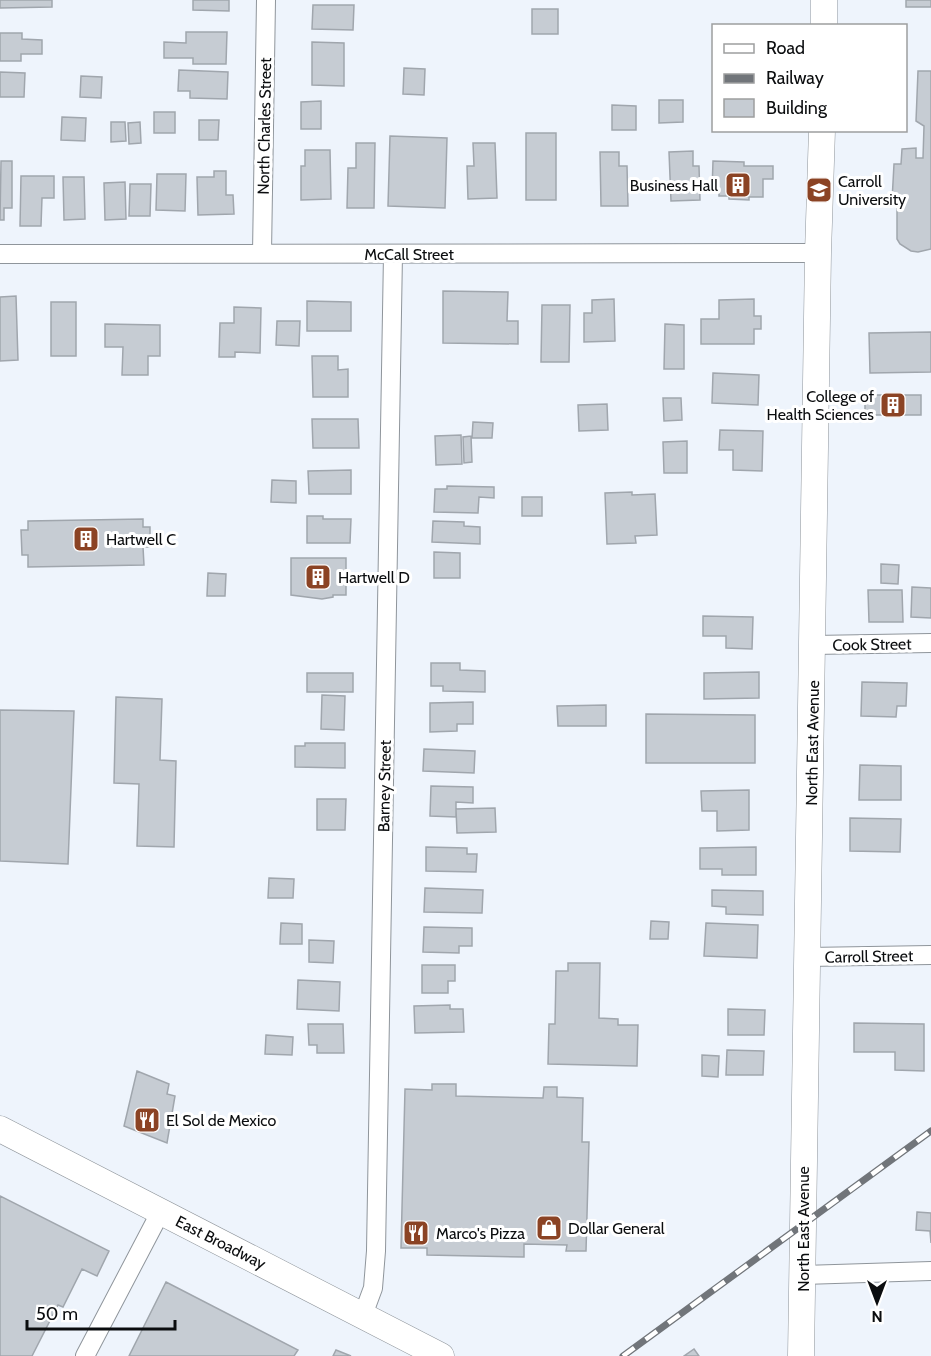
<svg xmlns="http://www.w3.org/2000/svg" width="931" height="1356" font-family="Cabin,sans-serif">
<rect width="100%" height="100%" fill="#eef4fc"/>
<path fill="#c6ccd3" stroke="#a0a6ad" stroke-width="1.5" d="M0,0H52V7L0,8Z
M193,0H229V11L193,10Z
M906,0H931V7H906Z
M313,5H354L353,30L312,29Z
M532,9H558V34H532Z
M186,32H227L226,64H193V58H164V42L186,43Z
M0,33H22V39L42,40V54H21V61H0Z
M312,42L344,43V86L312,85Z
M404,68L425,69L424,95L403,94Z
M179,70L228,72L227,99L190,98V91H178Z
M918,71H931V249L918,252L911,251L900,244L897,239V202L892,201L894,164H901L902,149L916,148V158H923L924,126L916,121Z
M0,72L25,73L24,97H0Z
M81,76L102,77L101,98L80,97Z
M659,100H683V122L659,123Z
M321,101V129H301V102Z
M612,105L636,106V130H612Z
M154,112H175V133H154Z
M62,117L86,118L85,141L61,140Z
M199,120H219L218,140H199Z
M111,122H125L126,141L111,142Z
M140,122L141,143L129,144L128,123Z
M526,133H556V200H526Z
M390,136L447,138L445,208L388,206Z
M356,143H375L374,208H347L348,168H356Z
M473,143H495L497,198L468,199L467,166H474Z
M305,150H330L331,199L301,200V166H305Z
M693,151V166H699L700,200L671,201L669,152Z
M600,152H619V166H627L628,206H601Z
M1,161H12V208H4V220H0Z
M713,161L744,162V166H773V179H763V197H749V200L729,199V196H719V192L712,191Z
M214,171H226V195H233L234,214L198,215L197,177H214Z
M157,174H186L185,211L156,210Z
M21,176H54V198H42L41,226H20Z
M63,177H84L85,219L64,220Z
M125,182L126,219L105,220L104,183Z
M130,184H151L150,216H129Z
M443,291L508,292L507,321H518V344L443,343Z
M16,296L18,360L0,361V297Z
M614,299L615,341L584,342V313H592V300Z
M754,299V316H761V329H754V344H701V319H719V300Z
M307,301L351,302V331H307Z
M51,302H76V356H51Z
M542,305H570L569,362H541Z
M234,307L261,308L260,353L235,352V357H219L220,323H234Z
M277,321H300L299,346L276,345Z
M105,324L160,325V356H148V375H122L123,347H105Z
M665,324L684,325V369H664Z
M931,332V372L870,373L869,333Z
M312,356H338V370L348,369V397H313Z
M713,373L759,375L758,405L712,403Z
M865,395H921V415H865Z
M663,398H681L682,420L664,421Z
M607,404L608,430L579,431L578,405Z
M312,419H358L359,448H313Z
M473,422L493,423L492,438H472Z
M720,430L763,431L762,471L733,470V450H719Z
M461,435L462,464L436,465L435,436Z
M471,436L472,462L464,463L463,437Z
M687,441V473H664L663,442Z
M351,470V494H309L308,471Z
M272,480L296,481V503L271,502Z
M447,486L494,487V498L479,497L478,513L434,512L435,489H447Z
M632,492V495L655,494L657,535L635,536L636,543L607,544L605,493Z
M522,497H542V516H522Z
M307,516H323V519H351L350,543H307Z
M143,519V527H150V547H143L144,565L28,567V555H22L21,530H28V521Z
M433,521L464,522V526L480,527V544L432,542Z
M434,552L460,553V578H434Z
M291,558H346V595H333V597L322,599L291,595Z
M881,564L899,565L898,584L881,583Z
M208,573L226,574L225,596H207Z
M912,587L931,588V618L911,617Z
M868,590H902L903,622H869Z
M703,616L753,617L752,649L726,648V636H703Z
M431,663H460V670L485,671V692L443,691V686H431Z
M759,672V698L704,699V673Z
M307,673H353V692H307Z
M862,682L907,683L906,706H897L896,717L861,716Z
M322,695L345,696L344,730L321,729Z
M116,697L162,699L160,760L176,761L174,847L137,846L139,784L114,783Z
M473,702V724H457V731L430,732V703Z
M606,705V726H558L557,706Z
M0,710L74,711L68,864L0,861Z
M646,714L755,715V763H646Z
M305,743H345V768L295,767V746H305Z
M424,749L475,751L474,773L423,771Z
M860,765L901,766V800H859Z
M431,786L473,787V803L456,802V817L430,816Z
M749,790V830L717,831V811H702L701,791Z
M317,799H346L345,830H317Z
M495,808L496,832L457,833L456,809Z
M850,818L901,819L900,852L850,851Z
M426,847L467,848V854H477L476,872L426,871Z
M756,847V875H722V869H700V848Z
M269,878L294,879L293,898H268Z
M425,888L483,890L482,913L424,912Z
M712,890L763,891V915L726,914V907L712,906Z
M651,921L669,922L668,939H650Z
M281,923L302,924V944H280Z
M706,923L758,925L757,958L704,956Z
M424,927L472,928V946H459V953L423,952Z
M309,940L334,941L333,963L309,962Z
M568,963H600L599,1018L618,1019V1025H638L637,1066L548,1064L549,1024H555L556,971H568Z
M422,965H455V981H448V993H422Z
M298,980L340,982L339,1011L297,1009Z
M450,1005V1009H463L464,1032L415,1033L414,1006Z
M728,1009L765,1010L764,1035H728Z
M854,1023L924,1024V1071L895,1070V1052H854Z
M308,1024H343L344,1053H317V1045H309Z
M266,1035L293,1037L292,1055L265,1054Z
M727,1050L764,1051L763,1075H726Z
M702,1055L719,1056L718,1077L702,1076Z
M137,1071L169,1084L167,1094L175,1096L167,1143L124,1126Z
M432,1084H456V1096L543,1098L544,1087H557V1097L583,1098L582,1142H589L586,1251H566L567,1245L524,1244V1257L427,1255V1248H401L405,1089L432,1090Z
M0,1196L109,1251L97,1276L82,1269L63,1307L58,1305L32,1356H0Z
M917,1212L931,1213V1243L930,1231L916,1230Z
M166,1282L298,1350L294,1356H129Z
M694,1349L699,1356H684Z
M336,1350L351,1356H333Z"/>
<g fill="none" stroke-linecap="round" stroke-linejoin="round">
<g stroke="#8f959b" stroke-width="20">
<path id="street" d="M262,253L266,0
M0,254L818,253
M813,645L931,643
M807,957L931,955
M803,1275L931,1271
M363,1315L373,1288L376,1251L393,254
M85,1356L161,1211"/>
</g>
<g stroke="#8f959b" stroke-width="27">
<path id="secondary" d="M824,26V0
M0,1129L441,1356
M801,1356L818,253L822,130"/>
</g>
<use href="#street" stroke="#fff" stroke-width="18"/>
<use href="#secondary" stroke="#fff" stroke-width="26"/>
<g stroke="#71757a" stroke-width="7">
<path id="rail" d="M623,1356L931,1131"/>
</g>
<use href="#rail" stroke="#fff" stroke-width="4.5" stroke-dasharray="14" stroke-linecap="butt"/>
</g>
<defs>
<g id="building-square" transform="scale(1.35)"><rect x="-9" y="-9" width="18" height="18" rx="4" fill="#8b4324" stroke="#fff"/><path d="M-4-6H4V6H1V3H-1V6H-4ZM-2.5-4.3h1.7v1.8h-1.7ZM.8-4.3h1.7v1.8H.8ZM-2.5-1h1.7V.8h-1.7ZM.8-1h1.7V.8H.8Z" fill="#fff"/></g>
<g id="university-square" transform="scale(1.35)"><rect x="-9" y="-9" width="18" height="18" rx="4" fill="#8b4324" stroke="#fff"/><path d="M0-5L7-2L0 1L-7-2ZM-4 1L0 2.5L4 1V4Q0 6-4 4Z" fill="#fff"/></g>
<g id="restaurant-square" transform="scale(1.35)"><rect x="-9" y="-9" width="18" height="18" rx="4" fill="#8b4324" stroke="#fff"/><path d="M-5-6h1v4h1v-4h1v4h1v-4h1v5L-1.5 .5V6h-2V.5L-5-1ZM5-6V6H3V1.5H1.5Q1.5-4 5-6Z" fill="#fff"/></g>
<g id="shop-square" transform="scale(1.35)"><rect x="-9" y="-9" width="18" height="18" rx="4" fill="#8b4324" stroke="#fff"/><path d="M-5-2.5h2.3a2.7 3.5 0 0 1 5.4 0H5L5.5 6h-11ZM-1.5-2.5h3a1.5 2.3 0 0 0-3 0Z" fill="#fff"/></g>
</defs>
<g fill-rule="evenodd">
<use href="#building-square" x="738" y="185"/>
<use href="#university-square" x="819" y="190"/>
<use href="#building-square" x="893" y="405"/>
<use href="#building-square" x="86" y="539"/>
<use href="#building-square" x="318" y="577"/>
<use href="#restaurant-square" x="147" y="1120"/>
<use href="#shop-square" x="549" y="1228"/>
<use href="#restaurant-square" x="416" y="1233"/>
</g>
<g text-anchor="middle" stroke-width="6" stroke-linejoin="round" paint-order="stroke">
<g font-size="16" fill="#0b0d0f" stroke="#fff">
<text transform="translate(264 126) rotate(-89)" y="6">North Charles Street</text>
<text x="409" y="260">McCall Street</text>
<text transform="translate(872 644) rotate(-1)" y="6">Cook Street</text>
<text transform="translate(812 743) rotate(-89)" y="6">North East Avenue</text>
<text transform="translate(384 786) rotate(-89)" y="6">Barney Street</text>
<text transform="translate(869 956) rotate(-1)" y="6">Carroll Street</text>
<text transform="translate(803 1229) rotate(-90)" y="6">North East Avenue</text>
<text transform="translate(221 1242) rotate(27)" y="6">East Broadway</text>
</g>
<g font-size="16" fill="#0b0d0f" stroke="#fff" text-anchor="start">
<text x="838" y="187">Carroll<tspan x="838" dy="18">University</tspan></text>
<text x="718" y="191" text-anchor="end">Business Hall</text>
<text x="874" y="402" text-anchor="end">College of<tspan x="874" dy="18">Health Sciences</tspan></text>
<text x="106" y="545">Hartwell C</text>
<text x="338" y="583">Hartwell D</text>
<text x="166" y="1126">El Sol de Mexico</text>
<text x="568" y="1234">Dollar General</text>
<text x="436" y="1239">Marco's Pizza</text>
</g>
</g>
<rect x="712" y="24" width="195" height="108" fill="#ffffff" stroke="#9d9e9f" stroke-width="1.5"/>
<rect x="724" y="44" width="30" height="9" fill="#ffffff" stroke="#9d9e9f" stroke-width="1.5"/>
<text x="766" y="54" font-size="18" fill="#0b0d0f">Road</text>
<rect x="724" y="74" width="30" height="9" fill="#71757a" stroke="#9d9e9f" stroke-width="1.5"/>
<text x="766" y="84" font-size="18" fill="#0b0d0f">Railway</text>
<rect x="724" y="99" width="30" height="18" fill="#c6ccd3" stroke="#9d9e9f" stroke-width="1.5"/>
<text x="766" y="114" font-size="18" fill="#0b0d0f">Building</text>
<g transform="translate(877 1302) rotate(180)" stroke="#ffffff" stroke-width="4.5" paint-order="stroke">
<path d="M0-4.5L10 22L0 15L-10 22Z" fill="#0b0d0f"/>
<text y="-9" font-size="16" font-weight="bold" text-anchor="middle" fill="#0b0d0f">N</text>
</g>
<path d="M27 1320v9h148v-9" fill="none" stroke="#0b0d0f" stroke-width="3"/>
<text x="36" y="1320" font-size="18" fill="#0b0d0f" stroke="#ffffff" stroke-width="4.5" paint-order="stroke">50 m</text>
</svg>
